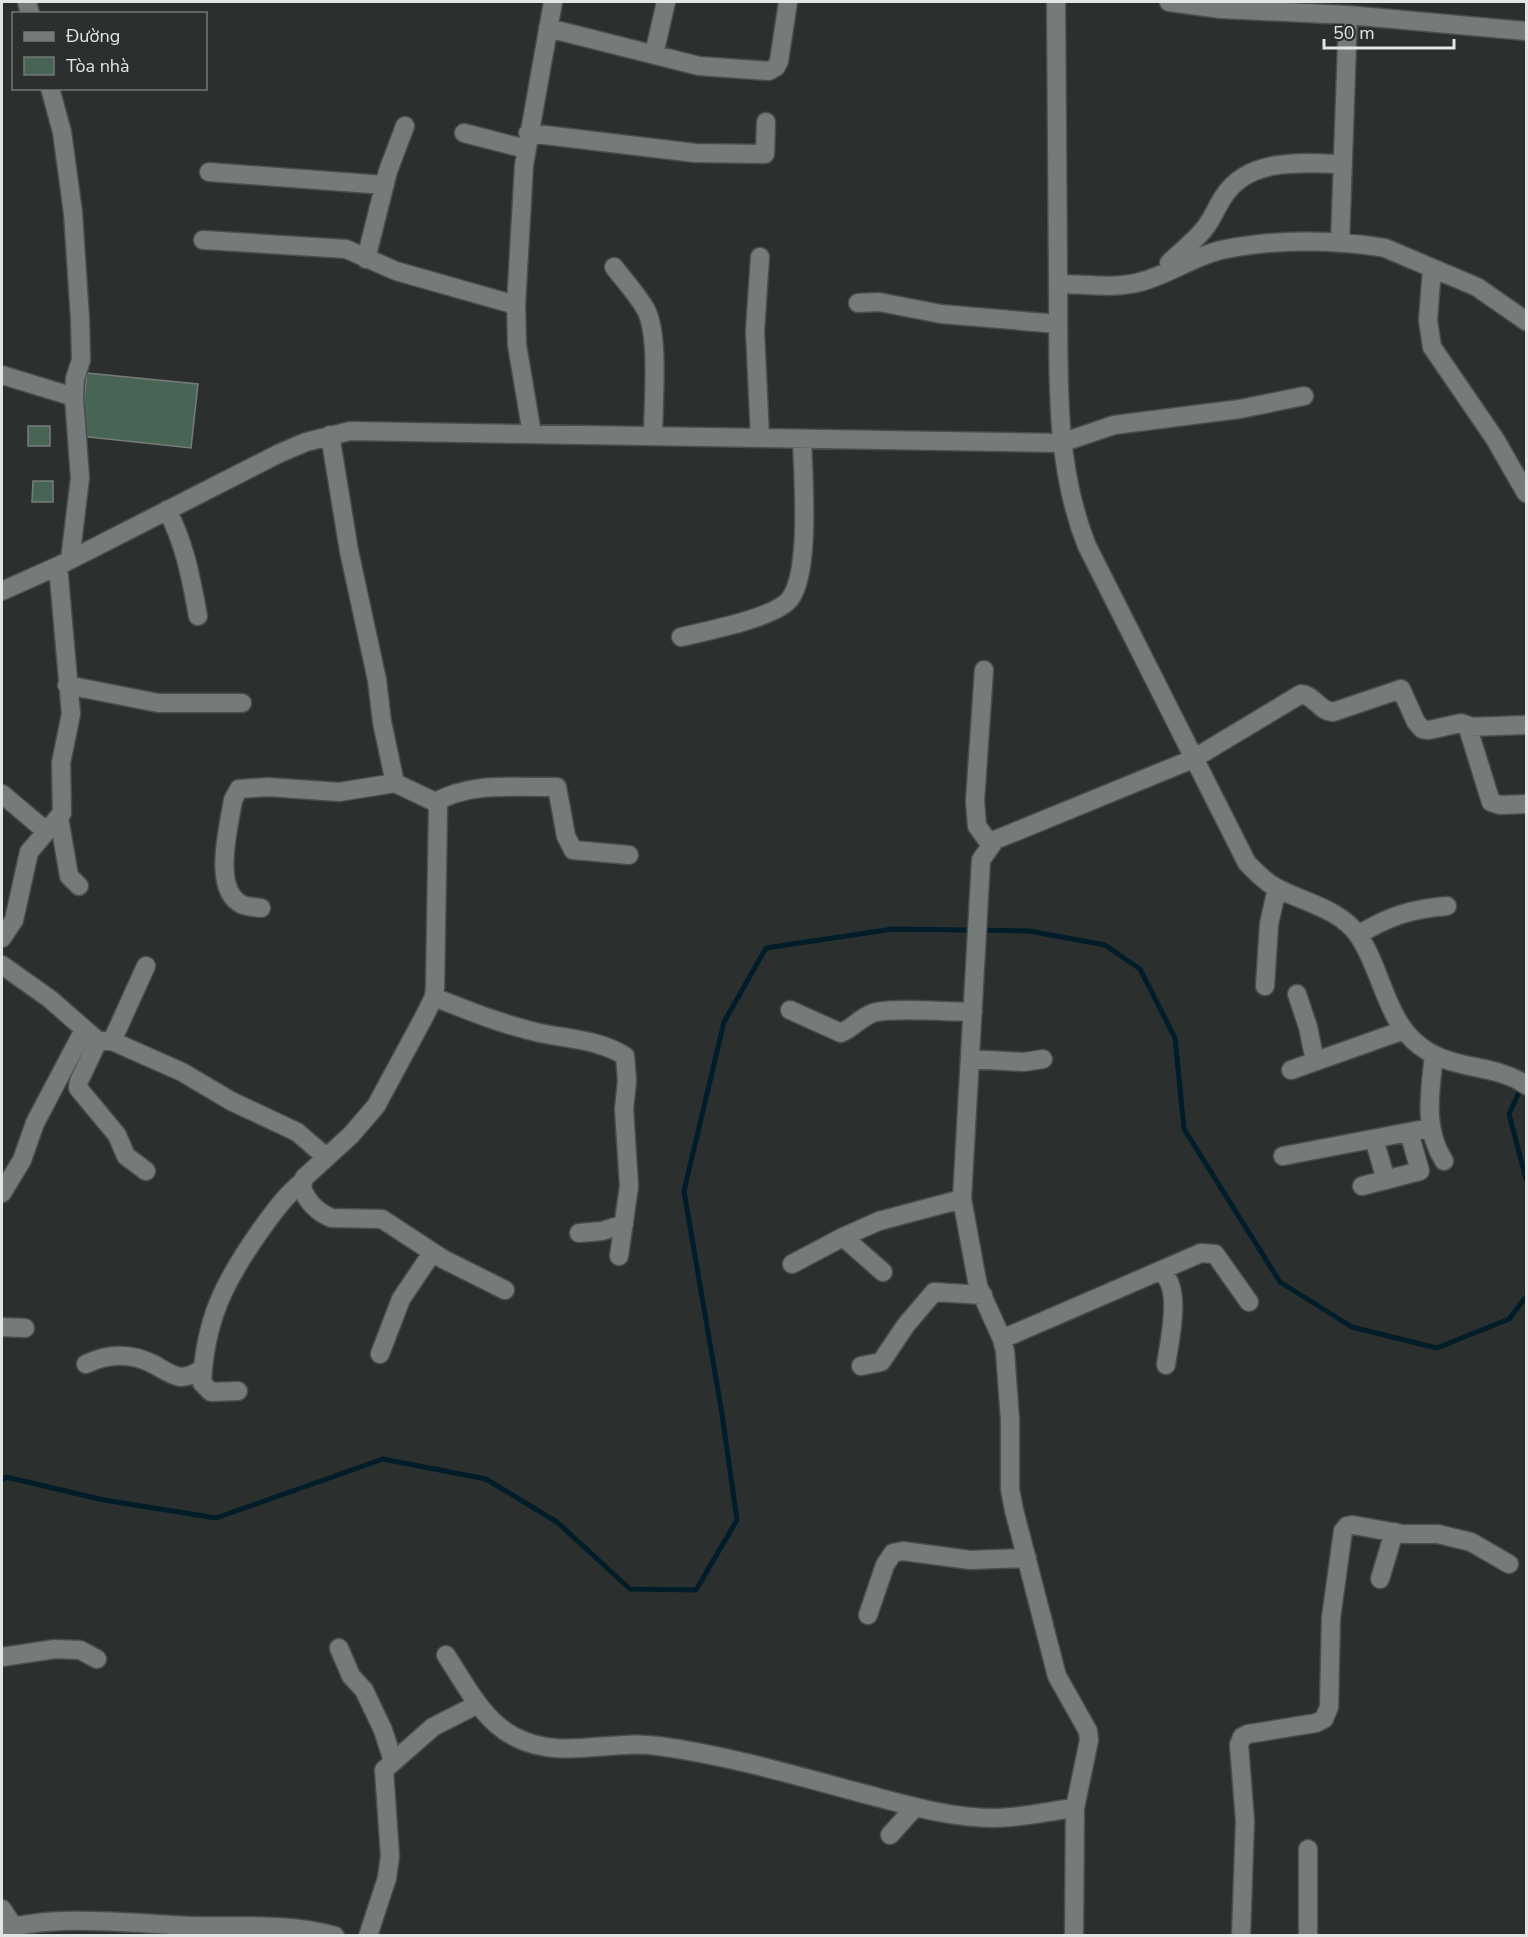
<svg xmlns="http://www.w3.org/2000/svg" width="1528" height="1937" font-family="'Nunito Sans',sans-serif">
<rect width="100%" height="100%" fill="#2b302f"/>
<g fill="none" stroke-linecap="round" stroke-linejoin="round">
<path stroke="#011d29" stroke-width="5" d="M1522,1086L1509,1114L1526,1179
M2,1480L6,1477L104,1500L216,1518L383,1459L486,1479L557,1522L630,1589L696,1590L737,1520L722,1414L684,1191L724,1022L766,948L893,929L1029,931L1105,945L1140,969L1175,1038L1184,1129L1280,1282L1352,1327L1437,1348L1509,1319L1526,1297"/>
</g>
<path fill="#486455" stroke="#777c79" stroke-width="1.5" d="M87,373L198,384L191,448L80,436Z
M28,426H50V446H28Z
M33,481H53V502H32Z"/>
<g fill="none" stroke-linecap="round" stroke-linejoin="round">
<g stroke="#494d4c" stroke-width="21">
<path id="minor" d="M27,2L30,14
M1056,2C1057,94 1058,187 1058,280C1059,369 1053,462 1087,546L1247,863C1256,872 1264,881 1275,887C1302,902 1339,908 1358,935C1382,969 1385,1020 1420,1046C1452,1071 1494,1063 1526,1085
M1169,2L1221,9L1348,15L1526,31
M548,28L699,66L769,71L776,67L779,61L788,2
M654,54L666,2
M50,88L62,132L73,213L80,319L81,360L75,379L74,397L80,478L70,560
M464,133L526,149
M528,133L695,153L765,154L766,122
M209,172L384,185
M203,240L346,249L396,271L516,305
M1340,243L1348,15
M366,259L388,171L405,126
M1169,263C1181,251 1195,241 1205,228C1213,218 1217,206 1224,196C1249,157 1303,163 1343,164
M614,267C624,280 636,293 645,308C660,333 653,405 653,436
M1432,269L1428,320L1432,347L1495,439L1526,493
M1058,284C1085,284 1115,289 1140,282C1168,275 1192,257 1221,250C1273,239 1333,239 1385,248L1477,287L1526,321
M858,303L879,302L941,314L1058,324
M2,375L74,397
M532,434L517,345L516,305L524,165L553,2
M330,435L349,551L377,680L382,722L395,783L435,802L438,808L435,988L434,997L423,1019L376,1106L351,1135L304,1178L302,1187C306,1201 318,1213 332,1218L382,1219L443,1259L505,1290
M760,438L755,331L760,257
M167,510C185,544 191,578 198,616
M2,591L58,566L280,453L306,442L350,431L1061,443L1114,425L1240,409L1304,396
M681,637C706,631 775,618 790,599C811,571 803,475 802,439
M984,670L975,801L977,826L990,844
M67,685L158,703H242
M1468,727L1526,725
M2,794L46,831
M435,802C474,781 515,788 557,787L566,836L573,850L629,855
M59,818L69,876L79,886
M261,908C256,907 248,907 243,905C211,891 229,827 233,800L239,789L268,787L339,792L395,783
M1358,935C1389,916 1411,909 1447,906
M2,938L14,920L29,852L62,813L61,763L71,714L58,566
M2,965L50,999L98,1041L79,1081L78,1088L117,1135L126,1156L146,1171
M1265,986L1269,924L1277,888
M1297,994L1308,1027L1315,1061
M434,997C469,1011 504,1025 540,1033C569,1039 600,1040 625,1056L627,1081L624,1109L629,1186L619,1256
M790,1010L841,1033C853,1028 861,1017 873,1013C890,1007 951,1012 973,1012
M98,1041H112L182,1072L231,1101L297,1132L326,1157
M112,1041L146,966
M1434,1055C1430,1093 1423,1128 1444,1161
M970,1059L1024,1062L1043,1059
M1291,1070L1404,1030
M1374,1139L1386,1180
M1283,1156L1430,1128
M1362,1186L1420,1171L1409,1132
M2,1193L22,1160L35,1123L84,1030
M579,1233L602,1231L624,1224
M843,1237L883,1272
M792,1264L843,1237L879,1221L962,1199
M1159,1271C1184,1284 1169,1341 1166,1365
M2,1327L25,1328
M1002,1339L1201,1253L1215,1254L1249,1302
M380,1354L401,1299L432,1253
M86,1364C109,1353 133,1353 155,1365C162,1369 172,1376 181,1377C189,1377 196,1373 203,1368
M861,1366L881,1362L906,1325L934,1292L983,1295
M238,1391L211,1392L202,1383C205,1320 224,1282 260,1231C273,1213 285,1196 302,1182
M1380,1579L1394,1532
M868,1615L885,1565L893,1553L903,1551L970,1560L1027,1558
M339,1648L351,1676L364,1690L383,1730L393,1761
M446,1655C465,1684 483,1721 515,1737C561,1761 609,1739 658,1746C726,1755 794,1775 861,1793C904,1804 949,1818 994,1818C1020,1818 1049,1811 1075,1808
M2,1657L55,1649L80,1650L97,1659
M890,1835L915,1807
M2,1909L14,1927
M2,1930C56,1913 136,1924 193,1926C239,1927 290,1923 335,1936
M368,1936L387,1878L390,1856L384,1770L433,1727L478,1704
M1074,1936L1075,1808L1089,1740L1088,1731L1057,1676L1014,1510L1010,1489V1420L1005,1351L1002,1339L978,1286L962,1199L981,860L995,840L1193,759L1301,694C1314,695 1319,711 1333,712L1401,689L1416,722L1422,729L1429,730L1461,723L1467,725L1491,802L1500,805L1526,804
M1241,1936L1245,1821L1239,1745L1242,1737L1248,1734L1316,1723L1324,1719L1329,1707L1331,1618L1343,1531L1347,1526L1353,1525L1403,1534H1438L1471,1542L1509,1564
M1308,1936V1849"/>
</g>
<use href="#minor" stroke="#757b7a" stroke-width="18"/>
</g>
<rect width="1528" height="1937" fill="none" stroke="#e1e5e4" stroke-width="6"/>
<rect x="12" y="12" width="195" height="78" fill="#2b302f" stroke="#747877" stroke-width="1.5"/>
<rect x="24" y="32" width="30" height="9" fill="#757b7a" stroke="#747877" stroke-width="1.5"/>
<text x="66" y="42" font-size="18" fill="#e1e5e4">Đường</text>
<rect x="24" y="57" width="30" height="18" fill="#486455" stroke="#747877" stroke-width="1.5"/>
<text x="66" y="72" font-size="18" fill="#e1e5e4">Tòa nhà</text>
<path d="M1324 39v9h130v-9" fill="none" stroke="#e1e5e4" stroke-width="3"/>
<text x="1333" y="39" font-size="18" fill="#e1e5e4" stroke="#2b302f" stroke-width="4.5" paint-order="stroke">50 m</text>
</svg>
